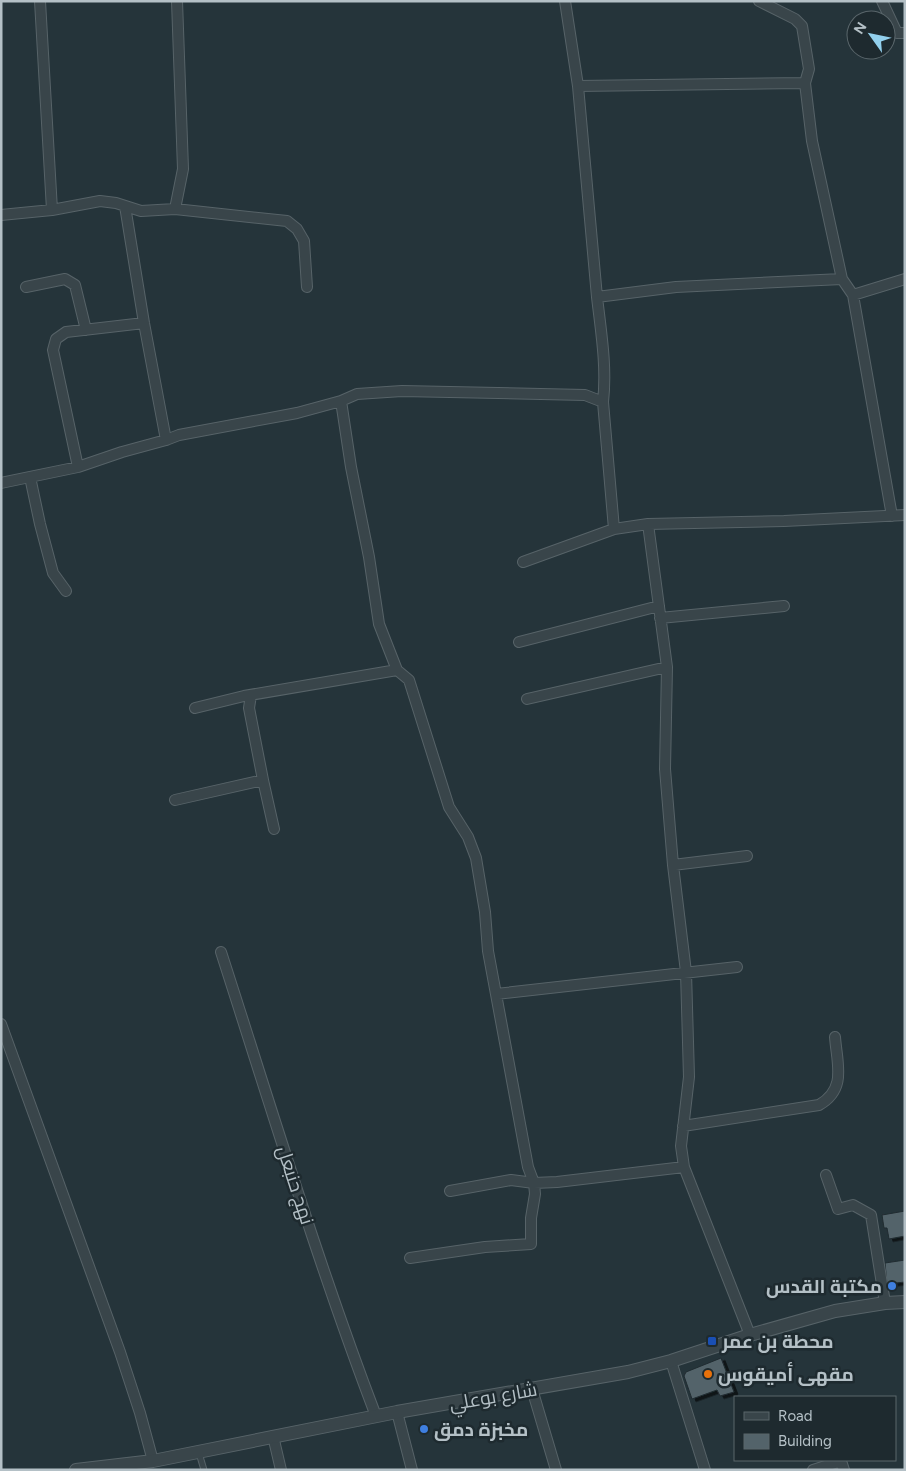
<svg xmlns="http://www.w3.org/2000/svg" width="906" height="1471" font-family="Figtree,Cairo,sans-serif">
<defs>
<filter id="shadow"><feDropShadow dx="4" dy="2.5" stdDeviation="0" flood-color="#0009"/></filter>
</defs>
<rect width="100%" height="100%" fill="#25343a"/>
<path fill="#53636a" stroke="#202c31" filter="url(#shadow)" d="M905,1211V1236L889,1239L887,1228H884L882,1215Z
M905,1260V1282L887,1284L885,1263Z
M721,1358L734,1392L720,1396L717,1390L692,1399L684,1376L686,1372Z"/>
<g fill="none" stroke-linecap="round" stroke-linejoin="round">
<g stroke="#576368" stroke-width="7">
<path id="service" d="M199,1453L204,1470"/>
</g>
<g stroke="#576368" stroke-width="12">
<path id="minor" d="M40,1L52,210
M565,1L578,86L597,297
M759,1L795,19L802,26L809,69L805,83
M882,1L897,33H905
M578,86L805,83L812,141L842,279L853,295
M125,206L144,323L166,440
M175,209L287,221L297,229L304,241L307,287
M1,215L52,210L100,201L116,203L141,211L175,209L183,169L177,1
M26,287L65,279L75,285L86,330
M341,401L351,467L369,557L379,624L397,670L409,680L449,807L468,837L476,858L485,912L488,951L528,1167L534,1183L535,1194L531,1218V1244L485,1247L410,1258
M603,402C607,367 601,332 597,297L676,287L842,279
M78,467L53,350L56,339L66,332L144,323
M30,477L40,524L53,573L66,591
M1,483L78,467L122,452L166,440L179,435L297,413L341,401L357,394L402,391L585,395L603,402L614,529
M892,516L853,295L905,279
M523,562L614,529L648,524
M660,618L784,606
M519,642L659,606
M527,699L667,667
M195,708L244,696L397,670
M263,780L274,829
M175,800L263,780L249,708L251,695
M673,865L747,856
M221,952C271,1107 318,1264 376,1416
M496,994L737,967
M1,1024L120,1352L140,1413L153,1461
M683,1126L819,1105C847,1089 837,1064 835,1037
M826,1175L838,1209L853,1205L871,1215L885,1303
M450,1191L511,1180L534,1183L557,1182L684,1167
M750,1335L684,1167L681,1146L689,1077L686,972L673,865L665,769L667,667L648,524L784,521L905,515
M671,1361L705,1470
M532,1389L556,1470
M397,1412L412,1470
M273,1436L281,1470
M813,1470L841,1461L844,1470"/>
</g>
<g stroke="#576368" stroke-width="14">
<path id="tertiary" d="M76,1470L153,1461L397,1412L628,1372L671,1361L750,1335L835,1311L885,1303L905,1302"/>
</g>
<use href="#service" stroke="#39454a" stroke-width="5"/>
<use href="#minor" stroke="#39454a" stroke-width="10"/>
<use href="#tertiary" stroke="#39454a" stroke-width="12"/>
</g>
<g fill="#3f7fe0" stroke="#1e2a2f" stroke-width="2">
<circle cx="892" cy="1286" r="5"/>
<circle cx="424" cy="1429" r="5"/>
</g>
<rect fill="#1a4fb4" stroke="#1e2a2f" stroke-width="2" x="707" y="1336" width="10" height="10" rx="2.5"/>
<circle fill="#e8710a" stroke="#1e2a2f" stroke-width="2" cx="708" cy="1374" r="5"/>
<g text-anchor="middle" stroke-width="5" stroke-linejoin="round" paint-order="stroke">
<g font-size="19" fill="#b4c0c6" stroke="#1e2a2f">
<text transform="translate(296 1185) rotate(72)" y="7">نهج حنبعل</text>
<text transform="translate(493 1396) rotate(-10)" y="7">شارع بوعلي</text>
</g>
<g font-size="19" font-weight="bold" fill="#b4c0c6" stroke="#1e2a2f" text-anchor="start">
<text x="882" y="1293" text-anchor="end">مكتبة القدس</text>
<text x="722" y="1348">محطة بن عمر</text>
<text x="718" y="1381">مقهى أميقوس</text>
<text x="434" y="1436">مخبزة دمق</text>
</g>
</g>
<rect width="906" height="1471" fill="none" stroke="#b4c0c6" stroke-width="5"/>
<rect x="734" y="1396" width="162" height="65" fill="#1e2a2f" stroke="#5a666b"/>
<rect x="744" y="1412" width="25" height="8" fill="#39454a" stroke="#5a666b"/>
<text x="778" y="1421" font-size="15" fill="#b4c0c6">Road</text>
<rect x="744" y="1434" width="25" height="15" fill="#53636a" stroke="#5a666b"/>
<text x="778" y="1446" font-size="15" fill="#b4c0c6">Building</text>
<g transform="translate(871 35) rotate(303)"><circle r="24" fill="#1e2a2f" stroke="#5a666b"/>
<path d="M0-4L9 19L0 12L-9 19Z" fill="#92d0ed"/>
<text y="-8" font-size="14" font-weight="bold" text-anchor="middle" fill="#b4c0c6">N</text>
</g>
</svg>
